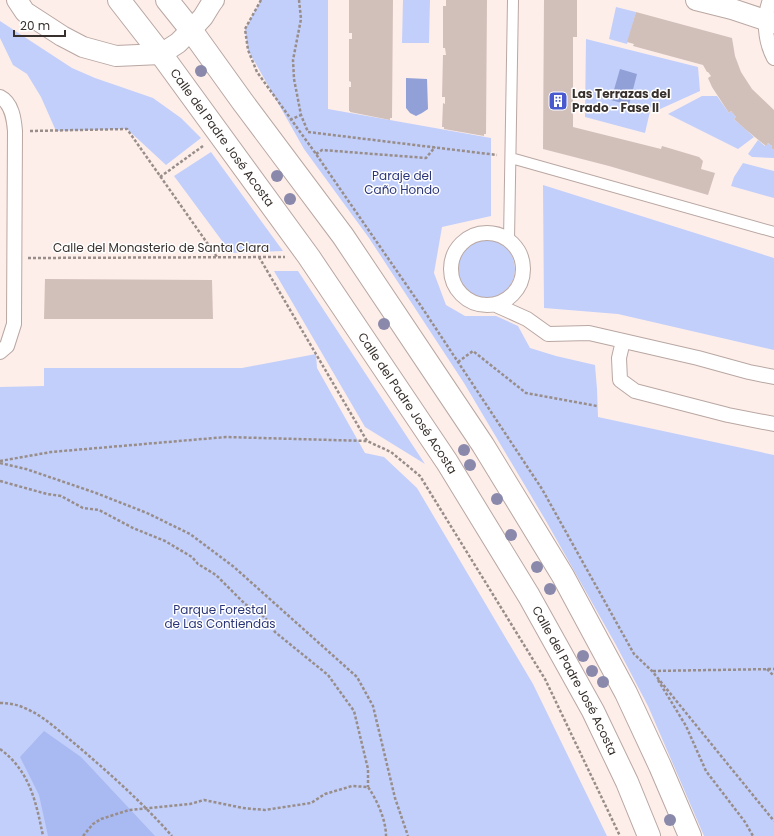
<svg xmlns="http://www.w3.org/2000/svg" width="774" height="836" font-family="Poppins,sans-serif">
<rect width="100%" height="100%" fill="#fdeeea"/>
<path fill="#c2cffb" d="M261,0H328V109L491,138V216L442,227L434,273L446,305L465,316H496L518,326L530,348L556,356L595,365L597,389L598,417L774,455V836H704L648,706L616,645L546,521L464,383L369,238L304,149L248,50L245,29Z
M403,0H430L429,43H402Z
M616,7L636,12L627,44L609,39Z
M0,21L72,68L95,78L153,98L181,118L201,138L166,165L127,129L56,131L41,97L27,74L13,65L0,38Z
M586,39L698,67L700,91L658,110L651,107L645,133L585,117Z
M702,96H717L729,113L731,111L736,117L734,119L754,137L738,149L668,114Z
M758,140L765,146L768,143L772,146L771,148L774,150V158L752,157L748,154Z
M211,152L283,251L231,253L174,176Z
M743,163L774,171V198L731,186L734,177Z
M543,185L774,258V350L618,314L544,308Z
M457 269a29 29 0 1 1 58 0a29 29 0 1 1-58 0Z
M274,271H298L425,464L365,427Z
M316,354L317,368L365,453L384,457L417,488L533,684L607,836H0V387L44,386V368H242Z"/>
<path fill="#a9b9f1" d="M44,731L81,757L155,836H48L39,795L20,757Z"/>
<path fill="#91a0d7" d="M620,69L637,74L629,105L611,100Z
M406,78L427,79L428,109L422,113L416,116L410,113L406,108Z"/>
<path fill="#d1bfba" d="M349,0H393L392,118H390V120L350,112V111H349V87H351V82L349,81V39H352V33H349Z
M446,0H487L486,134H484V136L444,129V127H442L443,103L445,104V97H442L443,55H446L445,48H443V6H446Z
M544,0H577V37H573V127L661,149L662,146L699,157L703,161L701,169L715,173L708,195L609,166L543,149Z
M636,12L732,38L735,56L741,72L752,89L774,110V150L771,148L772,146L768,143L766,146L745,129L734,119L736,117L731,111L729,113L712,87L708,78L711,76L708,72H707L703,65L633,46L634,44L627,42Z
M45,279L212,280L213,319H44Z"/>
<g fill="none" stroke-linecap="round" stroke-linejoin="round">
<g stroke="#b9a7a2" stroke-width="12">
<path id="pedestrian" d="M511,158L774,232
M509,240L513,0"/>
</g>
<g stroke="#b9a7a2" stroke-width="16">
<path id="minor" d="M770,0C763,18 765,41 774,58
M0,97C12,103 14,119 15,131L14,324L7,346L0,352
M451 269a36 36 0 1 1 72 0a36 36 0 1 1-72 0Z
M496,305L527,319L548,334L589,333L698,358L749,372L774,377
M623,341L619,358L620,380L635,391L728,415L774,424"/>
</g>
<g stroke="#b9a7a2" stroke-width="22">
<path id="secondary" d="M17,0L25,12L62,36L83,47L116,56L161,54L178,43L191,30L203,17L211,4L214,0
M696,0L732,9L774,23"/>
</g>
<g stroke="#b9a7a2" stroke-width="24">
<g id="trunk">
<path id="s1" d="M119,0L161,54L309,257L447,462L529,596L593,711L627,782L649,836"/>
<path d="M167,0L191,30L242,101L343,236L483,445L563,576L626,693L660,766L690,836"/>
</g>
</g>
<path stroke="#988d89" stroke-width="2.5" stroke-dasharray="3 2" stroke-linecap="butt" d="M261,0L245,29L248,50L257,72L316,154L421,306L542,489L634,654L652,671L774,821
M299,0L301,19L293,60L294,79L301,115L308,132L497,155
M290,120L301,115
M30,131L127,129L217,257
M316,154L322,150L426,158L435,147
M160,177L203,146
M259,257L367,441L391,452L420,476L545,679L620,836
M28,258L285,257
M458,362L473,351L526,393L597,406
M0,461L51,452L226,437L367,441
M0,463L26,469L96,493L147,513L190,534L234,567L357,677L373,706L395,798L408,836
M0,481L47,494L61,496L83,508L99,510L133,528L165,541L192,557L198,564L216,575L245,604L261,614L269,622L275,632L328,675L354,711L368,769V787
M767,669L774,676
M653,671L774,669
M658,680L686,726L706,771L745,822L753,836
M0,703C11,703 19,705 29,710C46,718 60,732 74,743C108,772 142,802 172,836
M0,749C30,771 36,802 43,836
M83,836L93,824L101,819L129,810L190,804L204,800L243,808L265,810L311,803L325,794L352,786L368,787C377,800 386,820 386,836"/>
<use href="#pedestrian" stroke="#fff" stroke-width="10"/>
<use href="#minor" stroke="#fff" stroke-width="14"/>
<use href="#secondary" stroke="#fff" stroke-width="20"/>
<use href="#trunk" stroke="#fff" stroke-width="22"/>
</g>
<g fill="#8a89ab">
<circle cx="201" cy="71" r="6"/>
<circle cx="277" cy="176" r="6"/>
<circle cx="290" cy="199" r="6"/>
<circle cx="384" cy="324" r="6"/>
<circle cx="464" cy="450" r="6"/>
<circle cx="470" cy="465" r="6"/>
<circle cx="497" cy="499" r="6"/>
<circle cx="511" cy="535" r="6"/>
<circle cx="537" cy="567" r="6"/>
<circle cx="550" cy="589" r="6"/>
<circle cx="583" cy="656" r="6"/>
<circle cx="592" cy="671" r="6"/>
<circle cx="603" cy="682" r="6"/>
<circle cx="670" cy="820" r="6"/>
</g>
<defs>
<g id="building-square" transform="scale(1)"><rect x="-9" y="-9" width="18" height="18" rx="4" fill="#495acf" stroke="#fff"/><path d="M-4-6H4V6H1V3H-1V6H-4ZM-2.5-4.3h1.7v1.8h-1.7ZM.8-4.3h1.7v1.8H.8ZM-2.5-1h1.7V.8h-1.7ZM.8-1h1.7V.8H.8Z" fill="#fff"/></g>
</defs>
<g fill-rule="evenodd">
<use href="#building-square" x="558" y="101"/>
</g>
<g text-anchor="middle" stroke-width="3" stroke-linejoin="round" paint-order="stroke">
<g font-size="12" font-weight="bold" fill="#37302d" stroke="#fff" text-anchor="start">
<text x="572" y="98">Las Terrazas del<tspan x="572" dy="14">Prado - Fase II</tspan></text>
</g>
<g font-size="12" fill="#37302d" stroke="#fff">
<text dy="4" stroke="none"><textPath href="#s1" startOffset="172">Calle del Padre José Acosta</textPath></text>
<text x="161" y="252">Calle del Monasterio de Santa Clara</text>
<text dy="4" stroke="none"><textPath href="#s1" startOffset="496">Calle del Padre José Acosta</textPath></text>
<text dy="4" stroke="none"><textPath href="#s1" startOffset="820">Calle del Padre José Acosta</textPath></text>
</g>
<g font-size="12" fill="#2b3678" stroke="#fff">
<text x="402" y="180">Paraje del<tspan x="402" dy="14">Caño Hondo</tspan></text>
<text x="220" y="614">Parque Forestal<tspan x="220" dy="14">de Las Contiendas</tspan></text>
</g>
</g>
<path d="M14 30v6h51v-6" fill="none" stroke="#37302d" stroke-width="2"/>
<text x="20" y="30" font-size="12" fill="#37302d" stroke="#ffffff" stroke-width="3" paint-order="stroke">20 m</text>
</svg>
